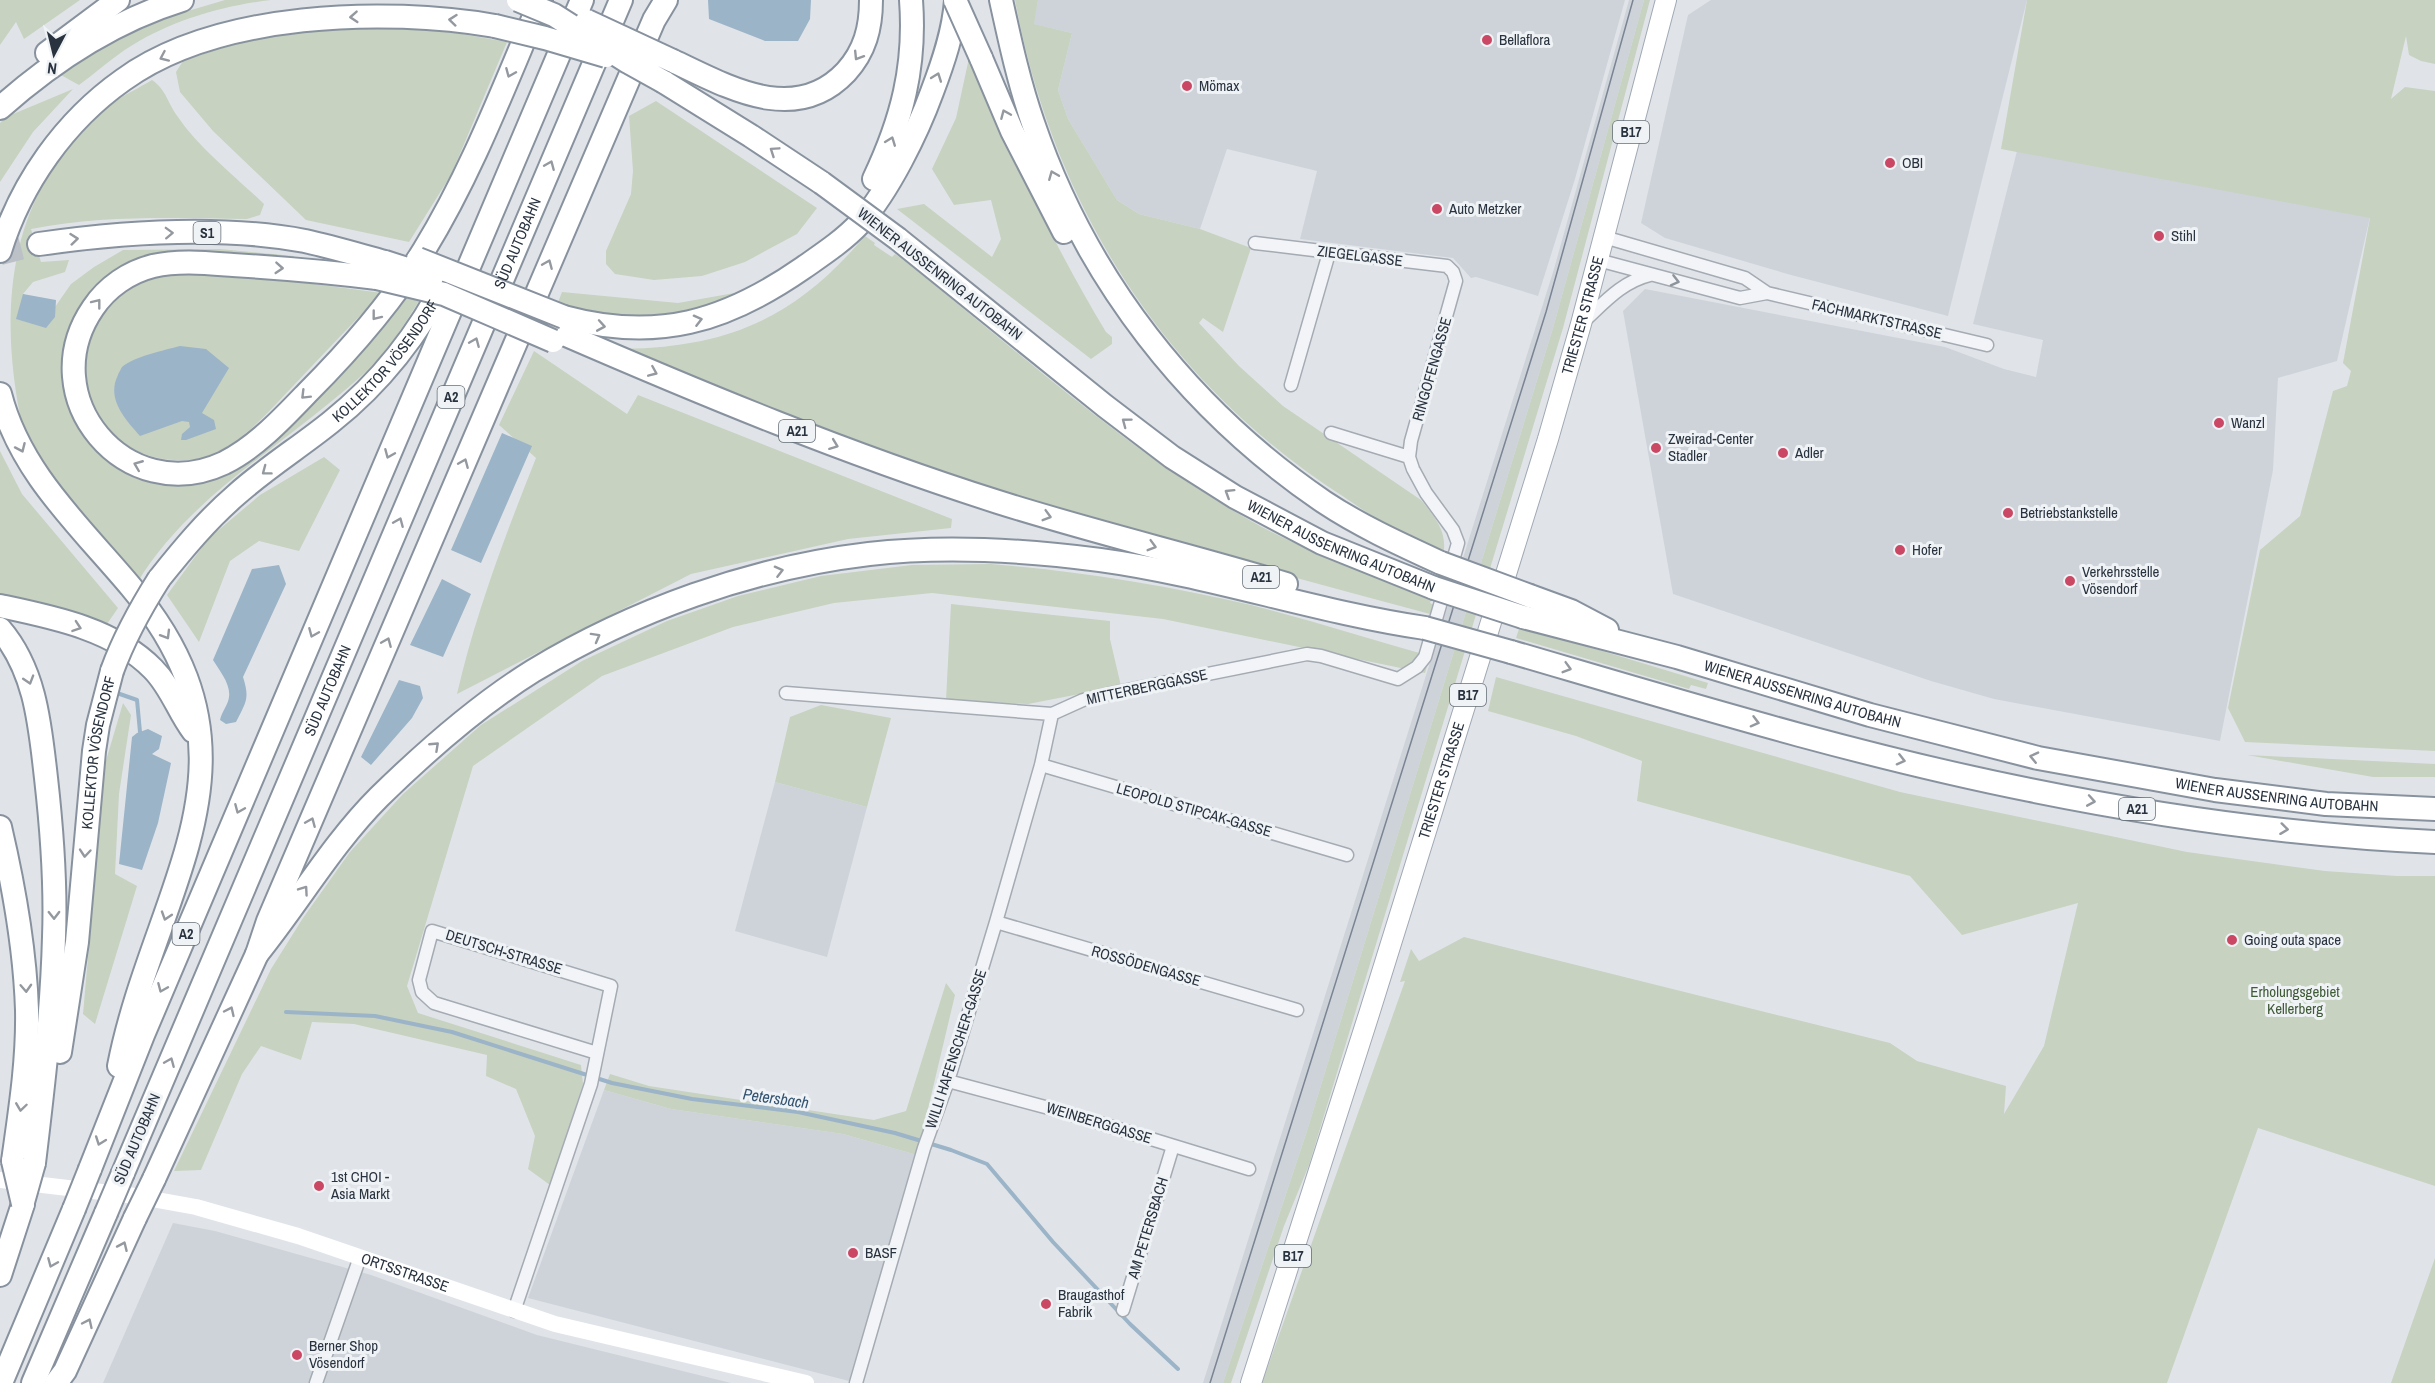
<svg xmlns="http://www.w3.org/2000/svg" width="2435" height="1383" font-family="'Archivo Narrow',sans-serif">
<rect width="100%" height="100%" fill="#e0e4e9"/>
<path fill="#ced3da" d="M1038,0H1625L1575,179L1538,296L1476,277L1471,278L1453,258L1300,239L1317,171L1227,149L1200,229L1139,214L1117,200L1068,119L1058,90L1072,33L1033,24Z
M1629,0H1644L1553,328L1307,1131L1223,1383H1203L1554,269Z
M1711,0H2027L1948,316L1791,275L1665,238L1641,223L1688,15Z
M2017,151L2370,217L2337,361L2278,378L2273,470L2220,741L1994,699L1931,681L1673,594L1623,311L1645,289L1945,347L2004,369L2036,377L2043,340L1973,324Z
M775,782L867,807L827,957L735,931Z
M604,1090L671,1109L843,1134L917,1155L849,1381L528,1298Z
M173,1223L215,1231L371,1275L537,1335L731,1383H103Z"/>
<path fill="#c7d2c1" d="M0,0H80L24,39L16,22L0,45Z
M225,0H271C222,6 173,20 131,46C113,57 97,72 79,85L59,74L103,46L171,16Z
M1015,0H1038L1034,24L1072,33L1058,90L1068,119L1117,200L1139,214L1200,229L1251,248L1223,332L1203,318L1199,323L1239,366L1283,406L1421,500C1433,515 1446,529 1444,550C1415,546 1369,514 1344,497C1166,383 1053,207 1015,0Z
M1644,0H1650L1563,328L1309,1165L1284,1226L1231,1383H1223L1307,1131L1553,328Z
M2027,0H2435V64L2421,61L2409,55L2406,36L2391,99L2405,87L2435,91V751L2245,742L2228,708L2260,550L2300,516L2333,391L2347,386L2351,371L2343,363L2370,218L2001,149Z
M379,26L445,31L507,42L451,175L409,242L306,220L213,131L180,92L176,72L183,61L227,46L302,30Z
M969,58C1010,152 1053,244 1106,332L1112,337V344L1091,359L897,209L924,204L992,257L1001,239L991,200L954,205L932,169L956,118Z
M152,80C166,89 168,104 178,117C198,147 237,178 264,204L260,215L247,219C175,218 102,215 31,229L41,262L69,260L65,272L33,282L23,294L55,307L71,284L94,267L123,250L220,249L294,256V259L168,255L85,305L73,411L180,484L205,480L236,467L402,297L419,301C410,315 401,330 391,343C376,364 353,384 333,400C263,458 185,504 137,583C101,538 47,483 23,430C0,325 3,212 83,132C92,123 102,111 112,103C124,95 139,88 152,80Z
M73,89L33,132L0,182V123L6,117Z
M656,101L817,208L797,234L745,262L702,276L654,280L615,274L606,264V251L631,194L633,171L629,116Z
M865,236L875,243L874,245L892,257L895,254L902,259C1016,349 1124,449 1251,521C1308,553 1371,574 1432,597L1430,603L1436,606L1434,613L1430,614C1224,559 1018,502 817,430C752,406 688,376 624,349C731,347 796,317 865,236Z
M192,274L254,276L382,293C352,324 323,354 294,385C270,410 247,438 215,453C204,459 188,461 175,460C81,456 49,330 134,285C152,276 172,275 192,274Z
M562,292L678,303L740,292C672,326 628,319 557,305Z
M534,351L627,414L638,395L952,519L951,528L848,539L691,574L457,694C476,612 505,536 536,458L499,425Z
M0,451L22,494L118,608L107,624L0,594Z
M324,457L340,470L299,551L259,541L230,561L199,642L167,595L208,539L260,495Z
M991,564C1078,571 1165,585 1251,605C1311,620 1370,639 1430,656L1425,673L1163,619L932,593L834,603L733,627L602,676L473,766L407,986L418,1013L581,1065L583,1084L550,1185L528,1169L535,1136L516,1089L486,1076L487,1055L354,1024L312,1022L301,1060L261,1046L242,1074L201,1170L174,1171L271,969L303,918L350,852L403,794L481,725L582,661L667,621L738,596L821,576L912,565Z
M951,604L1110,621V639L1121,686L1028,704L946,700Z
M1520,626L1708,683L1706,689L1691,685L1689,689L1516,638Z
M1496,677L1900,792L2187,852L2325,871L2397,876H2435V1186L2258,1128L2167,1383H1262L1405,981L1400,982L1411,949L1419,961L1464,937L1890,1043L1917,1061L2006,1086L2004,1114L2044,1046L2078,903L1962,935L1910,876L1637,801L1642,761L1576,736L1488,711Z
M123,703L131,715L119,794L115,874L137,886L95,1024L83,1014L105,764Z
M821,705L891,718L867,807L775,782L790,717Z
M2247,755L2435,764V777H2373Z
M946,983L955,995L917,1155L843,1134L671,1109L604,1090L610,1074L649,1086L874,1120L906,1111Z
M2435,1258V1383H2391Z"/>
<path fill="#9cb4c8" d="M708,0H811L810,19L798,41H765L709,19Z
M23,294L56,300L55,317L46,328L16,319Z
M180,346L206,349L229,368L202,413L214,420L216,429L186,440H181L182,434L190,427L189,422L182,421L140,436C125,419 106,399 118,375C118,374 122,367 122,367C133,357 165,350 180,346Z
M502,433L532,446L481,563L451,550Z
M279,565L286,584L243,677C250,699 246,702 236,722L226,724L220,720C222,711 228,705 229,697C231,684 219,670 213,660L252,569Z
M442,579L471,594L443,657L410,645Z
M399,680L420,686L423,698L412,718L371,765L361,757Z
M148,729L162,736L159,749L152,754L171,763L158,823L142,870L119,864L132,737L137,733Z"/>
<g fill="none" stroke-linecap="round" stroke-linejoin="round">
<path stroke="#9cb4c8" stroke-width="4" d="M117,693L137,700L140,732
M286,1012L375,1016L452,1032L612,1083L692,1099L798,1112L895,1133L951,1150L987,1164L1053,1242L1130,1324L1178,1369"/>
<path stroke="#bbc1c7" stroke-width="22" stroke-dasharray="22 11" stroke-linecap="butt" d="M0,254L39,244"/>
<g stroke="#a5abb3" stroke-width="15">
<path id="minor" d="M1604,237L1745,278L1767,293
M1255,243L1447,266L1453,272L1456,281L1411,441L1409,457
M1598,260L1740,298L1767,293L1987,345
M1582,323C1603,304 1621,282 1650,275
M1291,385L1329,253
M786,693L1052,714L1083,700L1113,693L1307,654L1321,656L1398,679L1417,667L1425,657L1458,543L1453,530L1426,493L1413,469L1409,457L1331,433
M1041,765L1347,855
M996,922L1297,1010
M948,1081L1060,1111L1249,1169
M1123,1310L1173,1146
M514,1311L591,1084L611,986L432,931L419,980L422,992L434,1003L597,1053
M316,1383L360,1257
M856,1383L924,1148L948,1081L996,922L1041,765L1052,714"/>
</g>
<g stroke="#a0a9b4" stroke-width="22">
<g id="primary">
<path id="s2" d="M1251,1383L1369,1014L1548,439L1581,324L1666,0"/>
</g>
</g>
<g stroke="#88929f" stroke-width="26">
<g id="motorway">
<path d="M1001,0C1010,41 1019,83 1033,123C1086,279 1189,410 1324,502C1360,526 1402,545 1441,563"/>
<path d="M47,53L118,0"/>
<path d="M981,58L1012,131L1064,232"/>
<path d="M673,61C728,87 795,126 846,72C865,51 871,28 871,0"/>
<path d="M664,82L751,136L822,183"/>
<path d="M0,108C53,61 114,21 182,0"/>
<path d="M874,179C902,120 916,66 911,0"/>
<path id="s3" d="M898,239L1105,406L1172,457L1235,497L1322,543L1434,588"/>
<path d="M39,244C123,232 220,225 305,241C332,247 359,255 385,262"/>
<path d="M0,251C21,183 65,121 123,80C217,12 384,7 495,26"/>
<path d="M377,278C329,272 281,268 233,265C207,263 179,260 153,266C129,272 107,287 93,308C32,397 126,509 224,463C256,447 283,418 307,393C350,350 392,302 424,250C472,172 505,84 541,0"/>
<path d="M564,317C657,342 725,322 803,268C823,254 843,241 860,223C889,190 917,133 932,92C943,63 954,31 956,0"/>
<path d="M557,331C702,394 847,454 998,502C1093,532 1190,555 1286,584"/>
<path d="M0,394C20,473 81,527 131,587C277,760 154,887 119,1066"/>
<path id="s4" d="M159,579C183,549 207,520 236,495C266,468 300,447 331,422C380,383 420,332 448,276"/>
<path d="M1530,596L1571,611L1607,630"/>
<path d="M0,606C52,617 114,629 153,669C171,687 178,711 193,731"/>
<path id="s5" d="M1523,617L1677,657L1870,715L2038,758L2215,790L2326,804L2435,809"/>
<path d="M0,629C36,671 40,726 46,778C52,831 56,884 54,937C52,1013 43,1088 34,1163"/>
<path d="M1511,652C1682,702 1855,755 2030,790C2163,817 2300,836 2435,842"/>
<path d="M0,827C14,887 25,948 27,1010C28,1061 20,1111 13,1161"/>
<path d="M257,954C299,902 332,844 379,797C424,753 480,704 533,671C634,610 751,568 869,554C946,545 1024,550 1100,560C1210,575 1316,612 1425,628"/>
<path id="s6" d="M60,1052L77,942L94,751L98,725L112,671"/>
<path d="M90,1169L143,1035L582,0"/>
<path id="s7" d="M123,1173L621,0"/>
<path d="M154,1179L257,954L268,921L654,20L666,0"/>
<path d="M0,1275L23,1204"/>
<path d="M1,1383L74,1209"/>
<path d="M33,1383L106,1213"/>
<path d="M56,1383L65,1371L135,1218"/>
</g>
</g>
<use href="#minor" stroke="#f2f4f7" stroke-width="12"/>
<path stroke="#fff" stroke-width="16" id="s1" d="M0,1180L135,1196L196,1207L298,1236L555,1324L806,1383"/>
<use href="#primary" stroke="#fff" stroke-width="20"/>
<use href="#motorway" stroke="#fff" stroke-width="22"/>
<path stroke="#7a8492" stroke-width="1.5" d="M1210,1383L1546,312L1633,0"/>
<g stroke="#88929f" stroke-width="26" stroke-linecap="butt">
<path id="motorway-bridge" d="M518,0L554,15L628,62L664,82
M955,0L981,58
M587,21L673,61
M495,26L545,38L606,56
M822,183L898,239
M418,259L564,317
M385,262L432,277
M377,278L444,294L553,341
M1441,563L1530,596
M1434,588L1523,617
M1425,628L1511,652
M112,671C124,638 140,609 159,579
M13,1161L23,1204
M23,1202L34,1163
M74,1209L90,1169
M106,1213L123,1173
M135,1218L154,1179"/>
</g>
<use href="#motorway-bridge" stroke="#fff" stroke-width="22"/>
</g>
<defs><path id="oneway-chevron" d="M-2-3.5L2.5 0L-2 3.5" fill="none" stroke-width="1.6" stroke-linecap="round" stroke-linejoin="round" transform="scale(1.5)"/></defs>
<g stroke="#94999f">
<use href="#oneway-chevron" transform="translate(354 17) rotate(176)"/>
<use href="#oneway-chevron" transform="translate(453 20) rotate(-174)"/>
<use href="#oneway-chevron" transform="translate(858 56) rotate(122)"/>
<use href="#oneway-chevron" transform="translate(164 57) rotate(156)"/>
<use href="#oneway-chevron" transform="translate(510 73) rotate(113)"/>
<use href="#oneway-chevron" transform="translate(937 77) rotate(-70)"/>
<use href="#oneway-chevron" transform="translate(1005 114) rotate(-113)"/>
<use href="#oneway-chevron" transform="translate(891 141) rotate(-69)"/>
<use href="#oneway-chevron" transform="translate(774 151) rotate(-146)"/>
<use href="#oneway-chevron" transform="translate(550 165) rotate(-67)"/>
<use href="#oneway-chevron" transform="translate(1053 175) rotate(-112)"/>
<use href="#oneway-chevron" transform="translate(169 233) rotate(-2)"/>
<use href="#oneway-chevron" transform="translate(74 239) rotate(-6)"/>
<use href="#oneway-chevron" transform="translate(548 264) rotate(-67)"/>
<use href="#oneway-chevron" transform="translate(279 268) rotate(4)"/>
<use href="#oneway-chevron" transform="translate(97 303) rotate(-52)"/>
<use href="#oneway-chevron" transform="translate(376 316) rotate(128)"/>
<use href="#oneway-chevron" transform="translate(698 320) rotate(-14)"/>
<use href="#oneway-chevron" transform="translate(601 326) rotate(10)"/>
<use href="#oneway-chevron" transform="translate(475 342) rotate(-67)"/>
<use href="#oneway-chevron" transform="translate(653 372) rotate(23)"/>
<use href="#oneway-chevron" transform="translate(305 395) rotate(135)"/>
<use href="#oneway-chevron" transform="translate(1126 422) rotate(-143)"/>
<use href="#oneway-chevron" transform="translate(834 445) rotate(21)"/>
<use href="#oneway-chevron" transform="translate(21 448) rotate(66)"/>
<use href="#oneway-chevron" transform="translate(389 454) rotate(113)"/>
<use href="#oneway-chevron" transform="translate(464 463) rotate(-67)"/>
<use href="#oneway-chevron" transform="translate(138 465) rotate(-158)"/>
<use href="#oneway-chevron" transform="translate(266 471) rotate(143)"/>
<use href="#oneway-chevron" transform="translate(1229 493) rotate(-148)"/>
<use href="#oneway-chevron" transform="translate(1047 516) rotate(16)"/>
<use href="#oneway-chevron" transform="translate(399 522) rotate(-67)"/>
<use href="#oneway-chevron" transform="translate(1152 546) rotate(16)"/>
<use href="#oneway-chevron" transform="translate(779 571) rotate(-14)"/>
<use href="#oneway-chevron" transform="translate(77 627) rotate(19)"/>
<use href="#oneway-chevron" transform="translate(313 633) rotate(113)"/>
<use href="#oneway-chevron" transform="translate(166 635) rotate(59)"/>
<use href="#oneway-chevron" transform="translate(596 637) rotate(-29)"/>
<use href="#oneway-chevron" transform="translate(387 642) rotate(-67)"/>
<use href="#oneway-chevron" transform="translate(1567 668) rotate(16)"/>
<use href="#oneway-chevron" transform="translate(29 680) rotate(73)"/>
<use href="#oneway-chevron" transform="translate(1755 722) rotate(15)"/>
<use href="#oneway-chevron" transform="translate(435 746) rotate(-43)"/>
<use href="#oneway-chevron" transform="translate(2034 757) rotate(-167)"/>
<use href="#oneway-chevron" transform="translate(1901 760) rotate(14)"/>
<use href="#oneway-chevron" transform="translate(2091 801) rotate(10)"/>
<use href="#oneway-chevron" transform="translate(239 809) rotate(113)"/>
<use href="#oneway-chevron" transform="translate(311 822) rotate(-67)"/>
<use href="#oneway-chevron" transform="translate(2284 829) rotate(7)"/>
<use href="#oneway-chevron" transform="translate(85 853) rotate(95)"/>
<use href="#oneway-chevron" transform="translate(304 890) rotate(-55)"/>
<use href="#oneway-chevron" transform="translate(54 915) rotate(89)"/>
<use href="#oneway-chevron" transform="translate(166 916) rotate(108)"/>
<use href="#oneway-chevron" transform="translate(26 988) rotate(87)"/>
<use href="#oneway-chevron" transform="translate(162 988) rotate(113)"/>
<use href="#oneway-chevron" transform="translate(230 1011) rotate(-65)"/>
<use href="#oneway-chevron" transform="translate(170 1062) rotate(-67)"/>
<use href="#oneway-chevron" transform="translate(21 1107) rotate(98)"/>
<use href="#oneway-chevron" transform="translate(100 1141) rotate(110)"/>
<use href="#oneway-chevron" transform="translate(123 1246) rotate(-66)"/>
<use href="#oneway-chevron" transform="translate(52 1263) rotate(113)"/>
<use href="#oneway-chevron" transform="translate(88 1323) rotate(-65)"/>
</g>
<use stroke="#8e949b" href="#oneway-chevron" transform="translate(1675 281) rotate(14)"/>
<g fill="#ca4864" stroke="#eff3f6" stroke-width="2">
<circle cx="1487" cy="40" r="6"/>
<circle cx="1187" cy="86" r="6"/>
<circle cx="1890" cy="163" r="6"/>
<circle cx="1437" cy="209" r="6"/>
<circle cx="2159" cy="236" r="6"/>
<circle cx="2219" cy="423" r="6"/>
<circle cx="1656" cy="448" r="6"/>
<circle cx="1783" cy="453" r="6"/>
<circle cx="2008" cy="513" r="6"/>
<circle cx="1900" cy="550" r="6"/>
<circle cx="2070" cy="581" r="6"/>
<circle cx="2232" cy="940" r="6"/>
<circle cx="319" cy="1186" r="6"/>
<circle cx="853" cy="1253" r="6"/>
<circle cx="1046" cy="1304" r="6"/>
<circle cx="297" cy="1355" r="6"/>
</g>
<g text-anchor="middle" stroke-width="6" stroke-linejoin="round" paint-order="stroke">
<g fill="#eff3f6" stroke="#646d76" stroke-width="1.5">
<rect x="1613" y="121" width="36" height="22" rx="4.5"/>
<rect x="193.5" y="222" width="27" height="22" rx="4.5"/>
<rect x="437.5" y="386" width="27" height="22" rx="4.5"/>
<rect x="779" y="420" width="36" height="22" rx="4.5"/>
<rect x="1243" y="566" width="36" height="22" rx="4.5"/>
<rect x="1450" y="684" width="36" height="22" rx="4.5"/>
<rect x="2119" y="798" width="36" height="22" rx="4.5"/>
<rect x="172.5" y="923" width="27" height="22" rx="4.5"/>
<rect x="1275" y="1245" width="36" height="22" rx="4.5"/>
</g>
<g font-size="14" font-weight="bold" fill="#29333f">
<text x="1631" y="137">B17</text>
<text x="207" y="238">S1</text>
<text x="451" y="402">A2</text>
<text x="797" y="436">A21</text>
<text x="1261" y="582">A21</text>
<text x="1468" y="700">B17</text>
<text x="2137" y="814">A21</text>
<text x="186" y="939">A2</text>
<text x="1293" y="1261">B17</text>
</g>
<g font-size="15" fill="#29333f" stroke="#eff3f6" text-anchor="start">
<text x="1499" y="45">Bellaflora</text>
<text x="1199" y="91">Mömax</text>
<text x="1902" y="168">OBI</text>
<text x="1449" y="214">Auto Metzker</text>
<text x="2171" y="241">Stihl</text>
<text x="2231" y="428">Wanzl</text>
<text x="1668" y="444">Zweirad-Center<tspan x="1668" dy="17">Stadler</tspan></text>
<text x="1795" y="458">Adler</text>
<text x="2020" y="518">Betriebstankstelle</text>
<text x="1912" y="555">Hofer</text>
<text x="2082" y="577">Verkehrsstelle<tspan x="2082" dy="17">Vösendorf</tspan></text>
<text x="2244" y="945">Going outa space</text>
<text x="331" y="1182">1st CHOI -<tspan x="331" dy="17">Asia Markt</tspan></text>
<text x="865" y="1258">BASF</text>
<text x="1058" y="1300">Braugasthof<tspan x="1058" dy="17">Fabrik</tspan></text>
<text x="309" y="1351">Berner Shop<tspan x="309" dy="17">Vösendorf</tspan></text>
</g>
<g font-size="15" fill="#29333f" stroke="#eff3f6">
<text dy="5" stroke="none"><textPath href="#s7" startOffset="1010">SÜD AUTOBAHN</textPath></text>
<text transform="translate(1360 256) rotate(7)" y="5">ZIEGELGASSE</text>
<text transform="translate(940 274) rotate(38)" y="5">WIENER AUSSENRING AUTOBAHN</text>
<text dy="5" stroke="none"><textPath href="#s2" startOffset="1118">TRIESTER STRASSE</textPath></text>
<text transform="translate(1877 319) rotate(13)" y="5">FACHMARKTSTRASSE</text>
<text dy="5" stroke="none"><textPath href="#s4" startOffset="316">KOLLEKTOR VÖSENDORF</textPath></text>
<text transform="translate(1432 369) rotate(-74)" y="5">RINGOFENGASSE</text>
<text dy="5" stroke="none"><textPath href="#s3" startOffset="542">WIENER AUSSENRING AUTOBAHN</textPath></text>
<text transform="translate(1147 687) rotate(-12)" y="5">MITTERBERGGASSE</text>
<text dy="5" stroke="none"><textPath href="#s7" startOffset="524">SÜD AUTOBAHN</textPath></text>
<text dy="5" stroke="none"><textPath href="#s5" startOffset="290">WIENER AUSSENRING AUTOBAHN</textPath></text>
<text dy="5" stroke="none"><textPath href="#s6" startOffset="302">KOLLEKTOR VÖSENDORF</textPath></text>
<text dy="5" stroke="none"><textPath href="#s2" startOffset="632">TRIESTER STRASSE</textPath></text>
<text dy="5" stroke="none"><textPath href="#s5" startOffset="776">WIENER AUSSENRING AUTOBAHN</textPath></text>
<text transform="translate(1194 810) rotate(16)" y="5">LEOPOLD STIPCAK-GASSE</text>
<text transform="translate(504 952) rotate(17)" y="5">DEUTSCH-STRASSE</text>
<text transform="translate(1146 966) rotate(16)" y="5">ROSSÖDENGASSE</text>
<text transform="translate(956 1049) rotate(-72)" y="5">WILLI HAFENSCHER-GASSE</text>
<text transform="translate(1099 1123) rotate(17)" y="5">WEINBERGGASSE</text>
<text transform="translate(137 1139) rotate(-67)" y="5">SÜD AUTOBAHN</text>
<text transform="translate(1148 1228) rotate(-73)" y="5">AM PETERSBACH</text>
<text dy="5" stroke="none"><textPath href="#s1" startOffset="417">ORTSSTRASSE</textPath></text>
</g>
<g font-size="15" fill="#405b37" stroke="#eff3f6">
<text x="2295" y="997">Erholungsgebiet<tspan x="2295" dy="17">Kellerberg</tspan></text>
</g>
<g font-size="16" font-style="italic" fill="#345472" stroke="#eff3f6">
<text transform="translate(776 1098) rotate(8)" y="6">Petersbach</text>
</g>
</g>
<g transform="translate(54 54) rotate(187)" stroke="#eff3f6" stroke-width="4.5" paint-order="stroke">
<path d="M0-4.5L10 22L0 15L-10 22Z" fill="#29333f"/>
<text y="-9" font-size="16" font-weight="bold" text-anchor="middle" fill="#29333f">N</text>
</g>
</svg>
